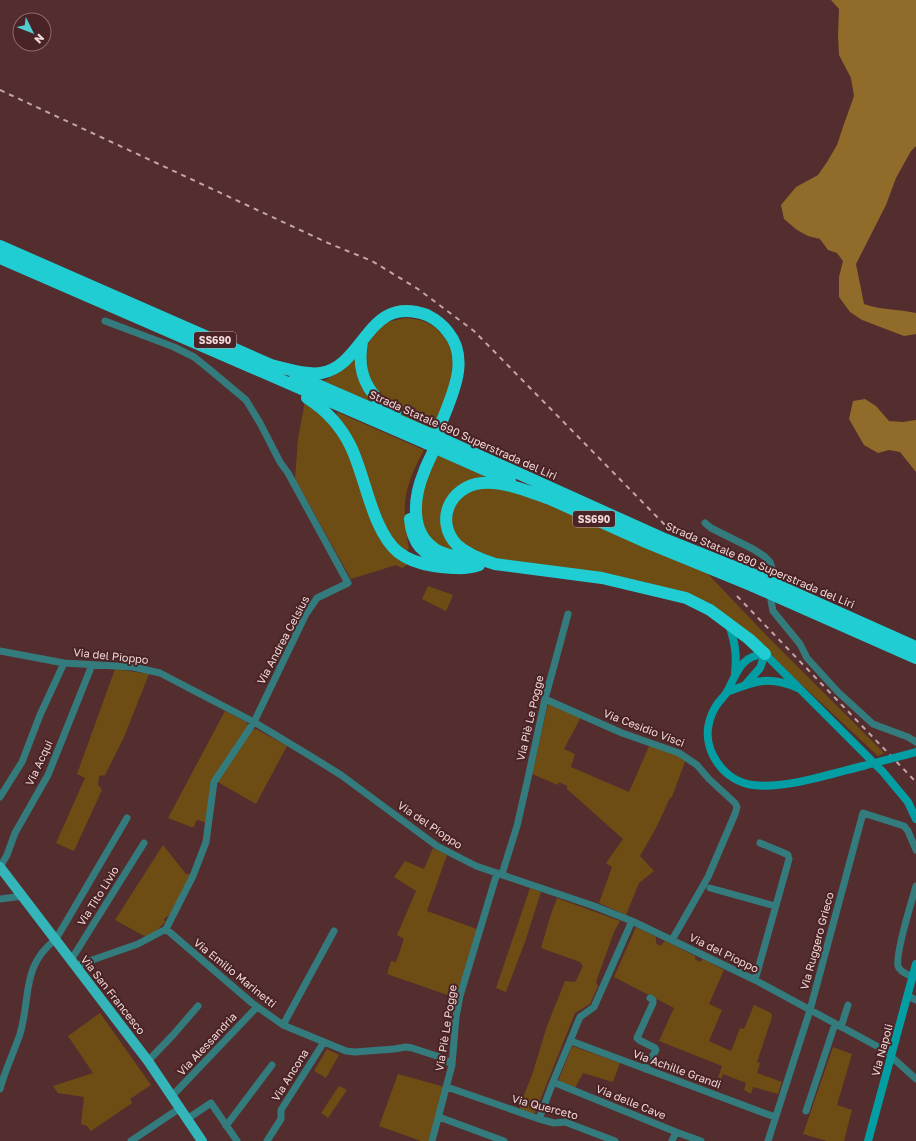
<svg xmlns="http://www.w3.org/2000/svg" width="916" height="1141" font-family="'Golos Text',sans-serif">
<rect width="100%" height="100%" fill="#542d2f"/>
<path fill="#6d4d13" d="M405,318C420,319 431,322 441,333C467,361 444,400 434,430L402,415L384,403L365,371L366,347L376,331L388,322Z
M356,358L370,400L369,401L324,381L341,371Z
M305,401L345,439L382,538L408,564L402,568L396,565L351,579L295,479L298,439Z
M337,412L424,450C413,471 403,491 405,515C405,526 407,538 409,549L405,552L391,540L349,434L337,415Z
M435,454L488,478L448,500L457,553L430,542L419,512V498Z
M486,485L515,490L708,574L766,635L884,753L878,756L729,617L708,602L695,597L485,556L458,542L451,522L453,509L462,494Z
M428,586L453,595L446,611L422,599Z
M115,669L149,674L124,737L105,775L99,776L98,785L102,790L74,851L56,843L85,778L77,774Z
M548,704L581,717L564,749L575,754L571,767L629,792L650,744L686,759L672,797L670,798L656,828L640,856L654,871L639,883L626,915L599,903L612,867L606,863L623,839L567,789V786L559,782L558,785L532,774Z
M225,711L246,722L248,725L247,727L216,774L207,823L198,820L196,821L194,827H191L168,818Z
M256,729L287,746L256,804L216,781L252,730Z
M163,845L186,874H193L172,913L164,919L165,922L153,934L146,937L115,920Z
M433,848L447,855L427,911L477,929L456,998L387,974L391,961L396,962L404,939L397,935L416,891L394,877L405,861L424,869Z
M530,888L541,892L525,942L506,992L496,988Z
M557,898L620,921L614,932L596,982L598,986L590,1004L575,1013L535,1113L533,1114L520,1110V1105L532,1075L547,1026L565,981L574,982L576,981L583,966L580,962L541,948L551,914Z
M636,927L656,937V943L660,946L665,941L695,956V959L700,962L703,959L724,970L709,1004L722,1010L709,1041L731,1051L740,1028L744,1029L754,1005L771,1013L772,1016L771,1020L757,1062L760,1063L757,1073L782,1082L778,1094L753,1087L751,1094L744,1090L746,1083L723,1074L721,1079L718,1078L722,1066L659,1041L674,1008L614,977Z
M100,1013L151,1085L130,1099L132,1103L91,1131L87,1126L81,1124L84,1097L58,1093L53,1086L93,1073L68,1036Z
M572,1046L620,1063L613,1082L583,1073L575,1088L560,1082L559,1079Z
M833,1047L852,1054L837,1105L852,1110L844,1141H827L803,1134Z
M327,1049L339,1055L326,1078L314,1071Z
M398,1074L445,1087L429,1141H421L379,1126Z
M339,1086L347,1090L328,1118L321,1113Z"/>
<path fill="#916b29" d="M831,0H916V146L911,151L896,178L886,205L856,264L864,304C881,310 898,309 916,313V334L904,336L862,320L850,312L839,297V277L843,261L837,253L828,250L820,239L808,236L797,230L784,219L781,205L796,187L818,175L827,162L837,145L844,124L854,96L851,78L839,55L838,35L839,9Z
M865,399L876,406L889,421L903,422L916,420V472L900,452L889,450L878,453L864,445L849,419L853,401Z"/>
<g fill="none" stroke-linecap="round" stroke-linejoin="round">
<path stroke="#337b7d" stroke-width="7" d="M705,523L711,528L753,549L764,556L770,562L774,574L771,601L773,611L800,644L807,658L838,692L873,724L908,737L916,742
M0,651L64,663L133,667L160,673L254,722L312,757L341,775L437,846L476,866L594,906L632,921L755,980L884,1050L916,1079
M545,699L622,733L679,753L697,765L709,779L735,803L737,807L735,814L708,877L672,940
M0,797L22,762L40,715L64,663
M0,867L7,855L15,833L48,775L92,665
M502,874L517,826L528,778L545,699L568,614
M710,888L775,906
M0,899L23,896
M166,929L252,1003L283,1025L346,1051L355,1052L394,1049L406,1047L412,1048L443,1058L452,1065
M71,960L144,843
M75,966L138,944L166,929L193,876L206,842L214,782L254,722L306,614L317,598L348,583L288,473L280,462L260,423L246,400L209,369L194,357L174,347L105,321
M913,977C908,975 899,971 898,966C895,954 912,900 916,886
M755,980L789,859L788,855L784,853L760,843
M908,996L916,1000
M283,1025L334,931
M841,1027L848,1005
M571,1041L775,1117
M148,1061L173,1035L198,1006
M645,1069L656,1050L655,1048L639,1040L637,1038L653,1003V1000L650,998
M553,1082L676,1132L701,1141
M447,1087L539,1119L554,1123L565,1122L615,1141
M0,1089C5,1070 14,1052 20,1034C31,997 21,966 56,939L127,818
M173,1095L257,1007
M806,1111L835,1024
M439,1117L504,1141
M187,1119L211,1103L237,1141
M539,1119L553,1082L580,1017L594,1007L632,921
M226,1126L272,1065
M131,1141L180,1108
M267,1141L281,1119V1110L324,1042
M432,1141L452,1065L456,1017L460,996L497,873
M672,1141L676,1132
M768,1141L810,1010L863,813L904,826L908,831L916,850"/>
<path stroke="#039ea3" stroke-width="8" d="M729,624C735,643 737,654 735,673
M746,684L760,668L765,654
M727,692C755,681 769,675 798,688
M863,766C829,774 787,789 753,785C725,782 702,751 709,723C710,718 713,711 716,706C719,701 724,697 727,692C737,673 740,656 765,654L883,772L908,802L916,819
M868,1141L916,964"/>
<path stroke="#34b5b9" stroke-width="10" d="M0,867L148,1061L202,1141"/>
<path stroke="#20cdd2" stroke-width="12" d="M0,246L278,368
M0,258L426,443
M362,342C356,374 368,396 395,413
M270,365C285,368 306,376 321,373C366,365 367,293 427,315C435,319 443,325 448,332C471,360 451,397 440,426C438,433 437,440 435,447C432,455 427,463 424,472C414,496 409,532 435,549C448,557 466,558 482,560
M295,375L430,434
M307,398C326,410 340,425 350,445C365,474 372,531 398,552C408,560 421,564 434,566C449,568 465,570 479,565
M442,439L662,538L757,576
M438,449L510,481
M541,495L648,543L753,586
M547,498C527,491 504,481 482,483C450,486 434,521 457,545C468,555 482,560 495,564L602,578L686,598L710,610L749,639L765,654
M410,519C412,543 422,555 446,561"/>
<path stroke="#c4a6a7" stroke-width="2" stroke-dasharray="5 5" stroke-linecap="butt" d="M0,90L328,243L372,261L418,289L474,331L665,525
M737,596L916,782"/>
<path stroke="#039ea3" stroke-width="8" d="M863,766L916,752"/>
<path stroke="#20cdd2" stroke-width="12" d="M430,434L442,439
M426,443L438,449
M757,576L916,647
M753,586L916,658"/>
</g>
<g text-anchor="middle" stroke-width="4" stroke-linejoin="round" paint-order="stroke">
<g fill="#492325" stroke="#bfa1a2" stroke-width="1">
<rect x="194" y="332" width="42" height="16" rx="3"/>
<rect x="573" y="511" width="42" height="16" rx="3"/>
</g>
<g font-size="10" font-weight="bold" fill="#f1d7d7">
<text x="215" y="344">SS690</text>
<text x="594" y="523">SS690</text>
</g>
<g font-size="11" fill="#f1d7d7" stroke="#492325">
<text transform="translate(463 435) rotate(24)" y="4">Strada Statale 690 Superstrada del Liri</text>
<text transform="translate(760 565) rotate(23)" y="4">Strada Statale 690 Superstrada del Liri</text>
<text transform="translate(283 640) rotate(-62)" y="4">Via Andrea Celsius</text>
<text transform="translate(111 656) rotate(6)" y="4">Via del Pioppo</text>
<text transform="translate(530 718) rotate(-77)" y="4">Via Piè Le Pogge</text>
<text transform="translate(644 728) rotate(21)" y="4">Via Cesidio Visci</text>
<text transform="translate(39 763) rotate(-65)" y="4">Via Acqui</text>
<text transform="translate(430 825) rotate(34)" y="4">Via del Pioppo</text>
<text transform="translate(98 896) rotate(-58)" y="4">Via Tito Livio</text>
<text transform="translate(817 941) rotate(-75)" y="4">Via Ruggero Grieco</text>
<text transform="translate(724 953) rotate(26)" y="4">Via del Pioppo</text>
<text transform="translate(235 973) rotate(39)" y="4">Via Emilio Marinetti</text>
<text transform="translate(113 995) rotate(52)" y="4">Via San Francesco</text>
<text transform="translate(446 1028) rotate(-81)" y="4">Via Piè Le Pogge</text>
<text transform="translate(207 1044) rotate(-47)" y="4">Via Alessandria</text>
<text transform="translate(882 1050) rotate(-75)" y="4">Via Napoli</text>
<text transform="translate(677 1069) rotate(20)" y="4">Via Achille Grandi</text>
<text transform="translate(290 1075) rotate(-58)" y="4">Via Ancona</text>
<text transform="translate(631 1102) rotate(22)" y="4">Via delle Cave</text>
<text transform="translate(545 1107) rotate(15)" y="4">Via Querceto</text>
</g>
</g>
<g transform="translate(32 32) rotate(133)"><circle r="19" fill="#492325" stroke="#8c6b6c"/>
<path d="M0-3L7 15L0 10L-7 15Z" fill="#52ccd0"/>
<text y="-6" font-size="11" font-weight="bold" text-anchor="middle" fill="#f1d7d7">N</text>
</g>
</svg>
